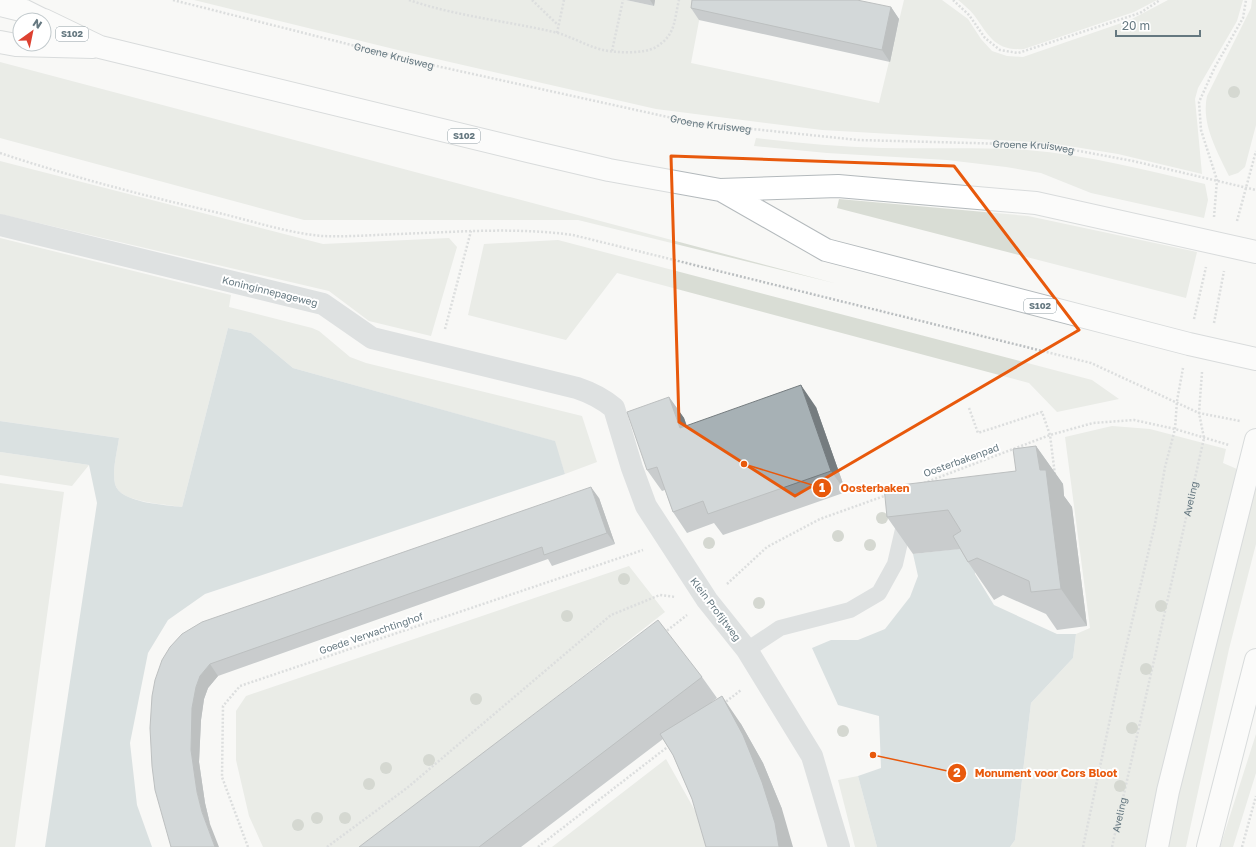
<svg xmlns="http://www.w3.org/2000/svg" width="1256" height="847" font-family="'Golos Text',sans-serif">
<rect width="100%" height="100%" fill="#f8f8f6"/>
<path fill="#d9ddd5" d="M194,0H626L654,6L655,0H703L691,63L879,103L904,0H942L968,19L981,39L992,51L1007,56L1023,57L1130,20L1168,0H1243L1237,21L1198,88L1195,99L1202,174L1118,154L1050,143L822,130L656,109L406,52Z
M958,0H1157L1134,12L1024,49C995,51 989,36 974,15C969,9 964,5 958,0Z
M1252,0H1256V125L1245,167L1238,173L1229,176C1217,151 1201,124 1207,96L1251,8Z
M0,62L834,283L578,220H304L0,138Z
M756,138C798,143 840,147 882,148C930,149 979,147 1027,150C1088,155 1146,170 1205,184L1208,200L1204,218L1091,193L1041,173L1006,167L947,160L827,153L754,146Z
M0,161L323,244L449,238L457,247L431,336L369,321L329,291L0,214Z
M839,199L1028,216L1197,252L1186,298L837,208Z
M0,238L231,295L229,307L312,328L319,331L350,357L366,363L582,416L597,462L565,474L554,441L293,368L251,333L228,328L182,507C166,504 119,503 115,484C112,470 117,453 119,438L0,421Z
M558,240L1092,380L1119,399L1057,412L1029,383L617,273L566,340L468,315L484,244Z
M1112,426L1150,429L1226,449L1223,463L1237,469L1147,847H1010L1015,840L1031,703L1073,658L1076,634L1090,628L1065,437Z
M0,452L89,465L72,486L0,475Z
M0,483L64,492L15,847H0Z
M1256,485V544L1229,649L1186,847H1165Z
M629,566L665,612L364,847H263L249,816L236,760V711L246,696Z
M1256,734V773L1233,847H1220Z
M666,759L707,832L710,847H552Z
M858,776L877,847H855L838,780Z"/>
<path fill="#b7c5c8" d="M228,328L251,333L293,368L555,441L565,474L205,594L168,620L148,653L130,743L137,805L152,847H45L97,503L89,465L0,452V421L119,438C117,453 112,470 115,484C119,503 166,505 182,507Z
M974,547L975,574L994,605L1057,634H1076L1073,658L1031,703L1015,840L1010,847H877L858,776L881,768L879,716L838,705L812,648L831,640H858L885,629L910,597L918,576L913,554Z"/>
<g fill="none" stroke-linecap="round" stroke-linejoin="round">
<g stroke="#b2b9bc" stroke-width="24">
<path id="secondary" d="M1157,847L1168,791L1256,440
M1208,847L1256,660"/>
</g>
<g stroke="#b3b9bc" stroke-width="24">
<path id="primary" d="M0,5L25,11L43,20
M44,20L100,47L528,151L609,170L720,190L838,186L1036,203L1256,252
M0,42L16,45L93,47
M721,190L826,250L1189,344L1256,359"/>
</g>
<g stroke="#babec0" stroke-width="2.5" stroke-dasharray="2 2" stroke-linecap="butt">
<path id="s1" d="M173,0L423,63L695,123L858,140L1047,145L1133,161L1256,190"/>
<path d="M409,0C456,16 506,21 554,32C571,36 586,46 603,50C616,53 645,54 656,47C676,35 674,20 679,0"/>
<path d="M532,0L558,25"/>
<path d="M953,0L969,15L985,38L1000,50L1018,53L1140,13L1160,0"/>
<path d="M557,33L564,0"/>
<path d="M612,51L623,0"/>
<path d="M0,153C72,177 145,196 219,213C252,221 288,233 322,236C347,237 373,235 398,234C456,232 516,227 573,235L1091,363L1199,413L1240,421"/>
<path d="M1214,217L1217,180L1201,130L1199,102L1215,67L1243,18L1246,0"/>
<path d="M1237,221L1256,151"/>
<path d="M1194,319L1206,267"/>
<path d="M1214,323L1224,271"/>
<path d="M445,329L471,231"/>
<path d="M969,408L978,433L1042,412L1050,435L1055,475"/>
<path d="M924,483L1050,435L1093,423L1134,420L1175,429L1229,445"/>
<path d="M727,584L767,547L820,519L887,495"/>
<path d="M664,633L687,615"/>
<path d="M723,704L741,690"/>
<path d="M248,847L222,777L223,706L240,686L643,550"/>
<path d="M327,847L407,788L611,615L660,595L675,597"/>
<path d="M538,847L670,745"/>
<path d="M1083,847L1119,677L1155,524L1165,467L1175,429L1177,401L1183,368"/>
<path id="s2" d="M1112,847L1204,438L1199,413L1202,372"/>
<path d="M1242,847L1256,796"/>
</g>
<path stroke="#bfc5c8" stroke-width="16" d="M747,650L780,628L850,610L879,593L895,564L904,525"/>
<path stroke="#bfc5c8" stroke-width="22" d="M0,225L323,304L372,338L577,388C592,393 602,398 614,408L632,468L646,506L707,600L747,650L812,756L839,847"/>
<use href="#secondary" stroke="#fff" stroke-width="22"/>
<use href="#primary" stroke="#fff" stroke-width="22"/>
</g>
<g fill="#aab2a5">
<circle cx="1234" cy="92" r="6"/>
<circle cx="882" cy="518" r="6"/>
<circle cx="838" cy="536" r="6"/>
<circle cx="709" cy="543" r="6"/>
<circle cx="870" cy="545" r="6"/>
<circle cx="624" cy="579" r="6"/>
<circle cx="759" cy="603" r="6"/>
<circle cx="1161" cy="606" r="6"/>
<circle cx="567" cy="616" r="6"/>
<circle cx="1146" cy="669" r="6"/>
<circle cx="476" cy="699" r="6"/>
<circle cx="1132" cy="728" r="6"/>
<circle cx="843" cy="731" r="6"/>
<circle cx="429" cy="760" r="6"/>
<circle cx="386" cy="768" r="6"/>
<circle cx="369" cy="784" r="6"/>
<circle cx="1120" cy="786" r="6"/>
<circle cx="317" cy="818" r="6"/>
<circle cx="345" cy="818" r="6"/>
<circle cx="298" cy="825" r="6"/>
</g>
<path fill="#90989c" d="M626,0H655L654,6Z
M891,7L899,19L890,62L699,20L691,8Z
M669,397L684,418L687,426L816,407L846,492L723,535L714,523L687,533L673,512L665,490L662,491L647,470Z
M1036,446L1063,484L1064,496L1072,507L1087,626L1057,630L1046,614L1003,595L994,600L968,562L960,549L913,554L887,517L1016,471Z
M599,498L615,544L552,566L548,559L218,676L208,688L204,699L201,720L199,762L205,803L210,824L155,680Z
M702,677L717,698L712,702L741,724L763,763L782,809L692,799L673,755L663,739L521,847H359Z"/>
<path fill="#757c7f" d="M650,0H655L654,6Z
M891,7L899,19L890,62L882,50Z
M801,385L816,407L846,492L831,471Z
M669,397L684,418L694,449L680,428Z
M1036,446L1063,484L1064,496L1072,507L1087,626L1061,589L1040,470Z
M591,487L599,498L615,544L607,533Z
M210,664L218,676L208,688L204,699L201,720L199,762L205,803L210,824L219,847H215L202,812L197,792L191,750L192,708L196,687L200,676Z
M722,696L741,724L763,763L782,809L793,847H779Z"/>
<path fill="#a7b1b5" stroke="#757c7f" d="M692,0H857L891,7L882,50L691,8Z
M801,385L831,471L708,514L703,501L673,512L657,467L647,470L627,412L669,397L680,428Z
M1036,446L1040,470H1046L1061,589L1031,592L1029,581L977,558L968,562L953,536L961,531L948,510L887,517L884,487L1016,471L1013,449Z
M591,487L607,533L544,555L542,547L210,664L200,676L196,687L192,708L191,750L197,792L202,812L215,847H171L155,790L152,766L150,728L152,696L155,680L162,660L170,647L182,634L202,622Z
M658,620L702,677L479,847H359Z
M722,696L743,735L762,782L775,823L779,847H706L692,799L673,755L660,734Z"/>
<path d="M0 0H1256V847H0ZM671,156L954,166L1079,330L795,496L679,422Z" fill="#f8f8f6" fill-opacity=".55" fill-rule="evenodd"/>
<path fill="none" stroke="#e8590c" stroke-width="3" stroke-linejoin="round" d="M671,156L954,166L1079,330L795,496L679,422Z"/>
<g text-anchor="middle" stroke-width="4" stroke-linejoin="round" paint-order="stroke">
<g fill="#fff" stroke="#93a0a6" stroke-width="1">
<rect x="56" y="27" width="32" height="14" rx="3"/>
<rect x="448" y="129" width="32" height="14" rx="3"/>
<rect x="1024" y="299" width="32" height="14" rx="3"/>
</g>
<g font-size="9" font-weight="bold" fill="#657880">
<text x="72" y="37">S102</text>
<text x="464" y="139">S102</text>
<text x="1040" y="309">S102</text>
</g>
<g font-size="10" fill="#657880" stroke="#fff">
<text dy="4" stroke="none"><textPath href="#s1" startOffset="228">Groene Kruisweg</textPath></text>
<text dy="4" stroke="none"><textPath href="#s1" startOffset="552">Groene Kruisweg</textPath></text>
<text dy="4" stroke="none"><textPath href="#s1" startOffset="876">Groene Kruisweg</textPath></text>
<text transform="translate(270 291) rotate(14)" y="4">Koninginnepageweg</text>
<text transform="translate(961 460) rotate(-20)" y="4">Oosterbakenpad</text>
<text dy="4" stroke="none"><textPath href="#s2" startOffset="357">Aveling</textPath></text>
<text transform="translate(716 609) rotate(53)" y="4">Klein Profijtweg</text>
<text transform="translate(371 633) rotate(-19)" y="4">Goede Verwachtinghof</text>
<text dy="4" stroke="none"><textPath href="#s2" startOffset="33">Aveling</textPath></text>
</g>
</g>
<path fill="none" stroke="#e8590c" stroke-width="1.5" d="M744 464L822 488M873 755L957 773"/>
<g fill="#e8590c" stroke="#fff" stroke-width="1.5">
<circle cx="744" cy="464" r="4"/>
<circle cx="873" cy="755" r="4"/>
<circle cx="822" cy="488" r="10"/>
<circle cx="957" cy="773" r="10"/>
</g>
<g font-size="12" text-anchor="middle" font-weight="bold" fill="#fff">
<text x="822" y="492">1</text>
<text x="957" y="777">2</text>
</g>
<g font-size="11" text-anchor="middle" font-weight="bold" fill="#e8590c" stroke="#fff" stroke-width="4" stroke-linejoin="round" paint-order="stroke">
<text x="875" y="492">Oosterbaken</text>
<text x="1046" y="777">Monument voor Cors Bloot</text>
</g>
<g transform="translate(32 32) rotate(33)"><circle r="19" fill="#ffffff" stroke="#c1c9cc"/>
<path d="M0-3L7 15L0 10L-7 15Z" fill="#dd4131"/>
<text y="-6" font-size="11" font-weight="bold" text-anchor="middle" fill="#657880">N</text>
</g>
<path d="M1116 30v6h84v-6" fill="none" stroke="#657880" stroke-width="2"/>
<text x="1122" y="30" font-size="12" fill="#657880" stroke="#ffffff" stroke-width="3" paint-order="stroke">20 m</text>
</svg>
